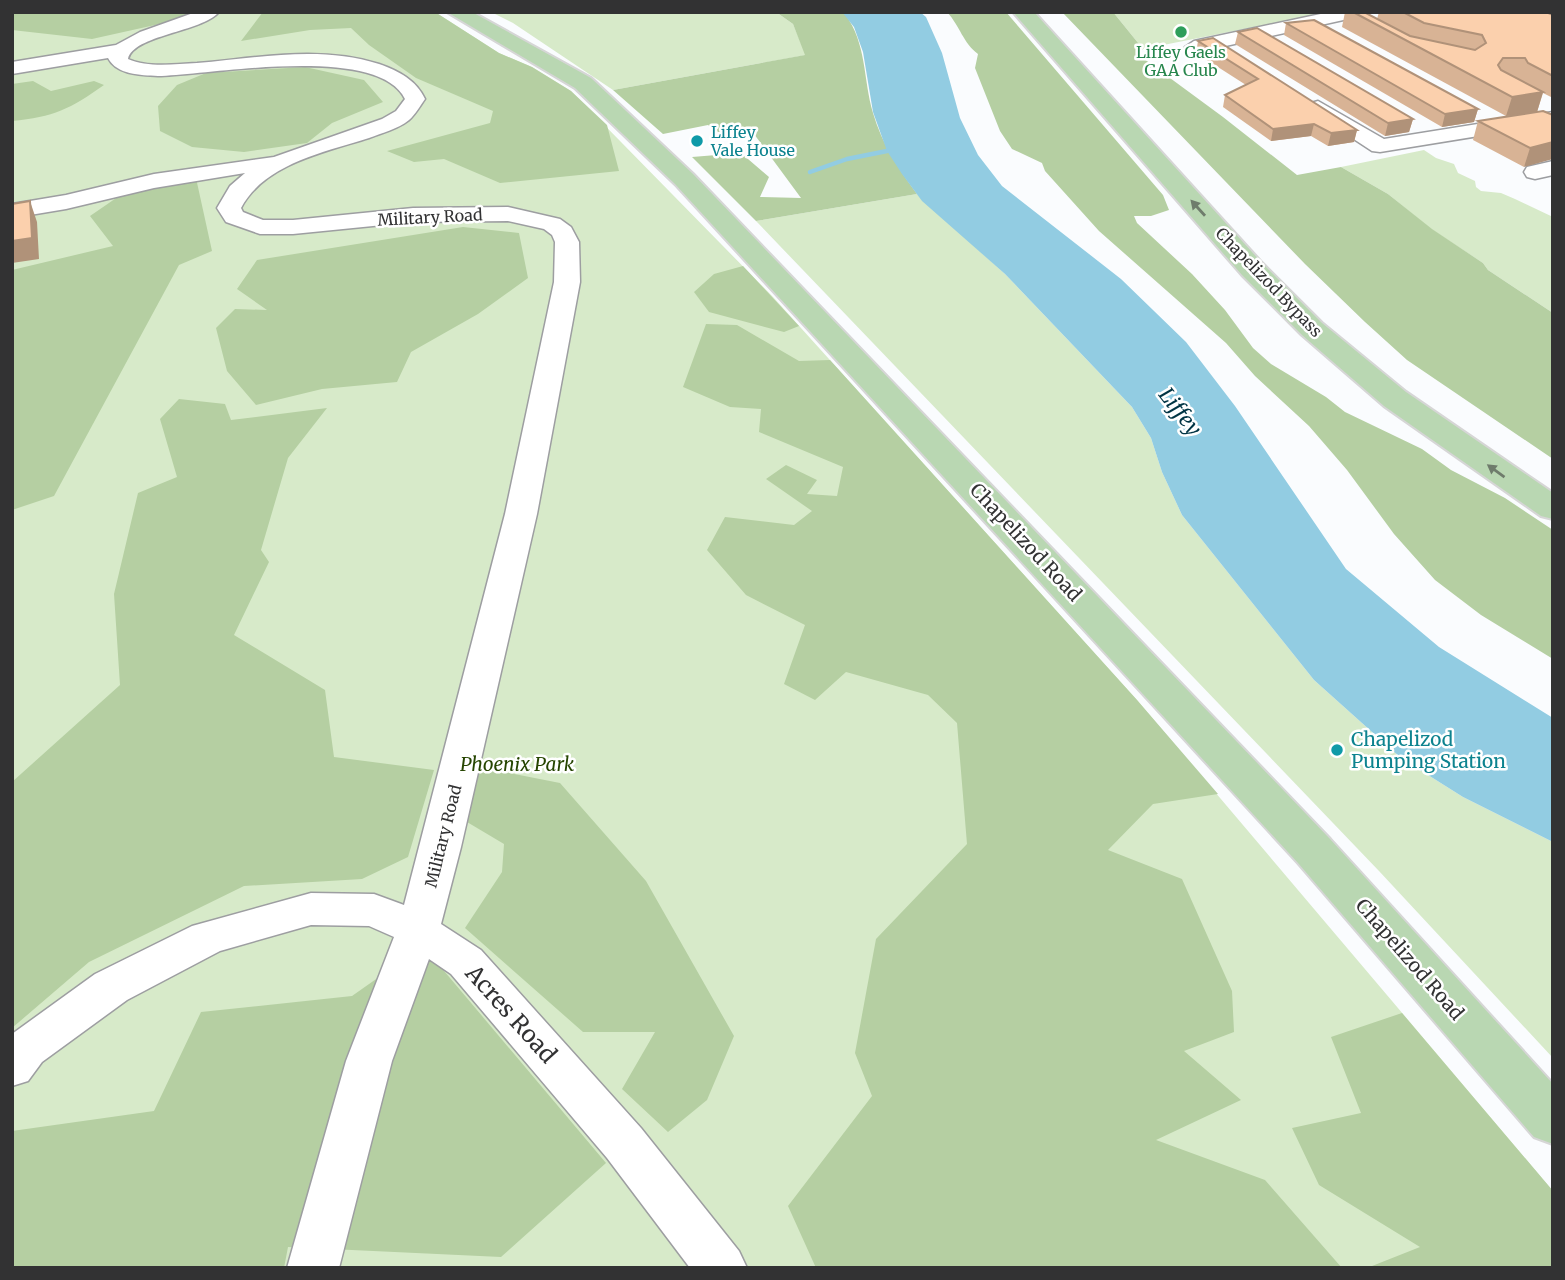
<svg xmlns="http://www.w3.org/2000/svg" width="1565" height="1280" font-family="Merriweather,serif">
<rect width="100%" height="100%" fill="#fafcfe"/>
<path fill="#d7eac9" d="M12,12H435L499,53L532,67L571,91L773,297L1137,700L1553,1191V1268H12Z
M491,12H776L793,24L806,55L613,90L513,23Z
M1113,12H1330L1143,49Z
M1424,150L1436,158L1454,164L1458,173L1475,181L1476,187L1481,191L1501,193L1515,199L1553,217V313L1488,270L1483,263L1431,229L1388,194L1341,167Z
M917,194L1005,274L1132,407L1151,438L1162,472L1182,515L1314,680L1401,758L1463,797L1553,842V1058L1379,871L756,221Z"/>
<path fill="#b5cfa2" d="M12,12H191L182,19L92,39L12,30Z
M263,12H435L499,53L532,67L571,91L607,125L619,171L500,183L444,159L414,162L387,151L490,123L493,111L416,78L369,45L351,28L310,30L241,41Z
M776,12L845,14C867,44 863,79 873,113C882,144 898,168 917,194L756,221L692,157L741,153L769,177L760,197L801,198L754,134L727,138L708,125L663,134L613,90L805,55L793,24Z
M947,12H1006L1163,195L1169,210L1151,216H1134L1137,223L1192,274L1225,310L1253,348L1271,364L1326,397L1345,412L1422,449L1451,470L1505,498L1553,530V659L1481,615L1435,580L1394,534L1347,470L1309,426L1255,376L1226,343L1099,231L1045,171L1042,163L1012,149L1000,131L975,68L978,54C963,43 960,26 947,12Z
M1062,12H1113L1143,49L1136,53L1223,117L1297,175L1341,167L1388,194L1432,229L1483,263L1488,270L1553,313V459L1407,360L1365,322L1305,264Z
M305,67L364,80L383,102L332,123L307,143L244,152L192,147L160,131L158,106L177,85L206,73Z
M33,81L51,91L94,81L104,85C70,109 54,117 12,121V84Z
M196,178L212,251L179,265L54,496L12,510V270L113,246L90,216L125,192Z
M463,227L519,233L528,278L478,314L411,352L397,382L322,389L256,405L227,371L216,328L235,309L267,310L237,289L257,260Z
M743,266L799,326L784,332L709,312L694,292L714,274Z
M706,324L737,325L799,361L830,360L1137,700L1218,794L1153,804L1108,850L1182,879L1232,991L1234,1032L1184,1051L1241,1100L1156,1140L1265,1180L1342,1268H816L788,1206L872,1096L855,1053L876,939L967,844L957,723L928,695L846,672L815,700L784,684L805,625L746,595L707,550L725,517L794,525L812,511L766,479L786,465L817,480L807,494L837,496L843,467L759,432L761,409L730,407L683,387Z
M179,399L225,404L231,420L327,408L288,458L261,550L269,562L234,635L325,690L334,757L434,770L408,857L362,879L244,886L89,962L12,1028V782L120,685L114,594L138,493L177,477L160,419Z
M478,767L560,783L646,881L734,1036L707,1100L668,1132L622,1089L655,1032H583L465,928L502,872L504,844L467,822Z
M423,946L606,1163L501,1257L288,1247L284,1268H12V1131L154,1111L201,1012L352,996Z
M1402,1013L1553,1191V1268H1367L1420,1247L1319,1185L1292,1128L1361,1113L1331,1037Z"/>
<path fill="#92cce2" d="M842,12H920L926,17L942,53L960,118L978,155L1002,186L1121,279L1186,342L1235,406L1346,569L1439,647L1553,718V842L1463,797L1401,758L1314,680L1182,515L1162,472L1151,438L1132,407L1005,274L922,201L902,174L887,151L873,112L863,52L854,27Z"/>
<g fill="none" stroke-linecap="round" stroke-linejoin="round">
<path stroke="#92cce2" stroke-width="4.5" d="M810,172L847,159L887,151"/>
<g stroke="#9d9ea1" stroke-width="3">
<path id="minor" d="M196,12H219C202,32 133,35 128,59C148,68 175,64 197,63C258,58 320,45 379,64C399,71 416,80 425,99C420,106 415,115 409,120C398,129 382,133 369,138C325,152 264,164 241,208L243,212L263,220H293L413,208L508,207L560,219L571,227L579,242L580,282L537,514L461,847L441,924L481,950L641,1128L739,1251L747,1268H690L607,1158L451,974L429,959L392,1061L339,1268H287L346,1061L394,937L369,926L311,925L220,951L127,1000L42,1062L28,1081L12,1086V1034L95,974L192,926L311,893L374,894L404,905L505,514L554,282L555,242L552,235L544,229L508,221L413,222L293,234H260L226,222L217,208L230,186L245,173L154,188L66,209L12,218V204L66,195L154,174L274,157L382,119L396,111L405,99C378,43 209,75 158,76C140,75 117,75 108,58L12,74V62L116,45L140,32Z
M1330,12H1366L1357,17L1194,53L1185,47L1194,41Z
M1318,101L1384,139L1553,112V124L1380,152L1372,151L1311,111L1308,107L1311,103Z
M1553,161V175L1535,179L1527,177L1524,172L1527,167Z"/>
</g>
<g stroke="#d6d6d6" stroke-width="4">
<path id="major" d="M447,12H472L591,78L693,174L1330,839L1553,1084V1144L1534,1137L1298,863L675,184L575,88Z
M1013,12H1034L1262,263L1322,323L1406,392L1553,493V519L1541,516L1384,406L1302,335L1242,275Z"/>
</g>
<use href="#minor" fill="#fff" fill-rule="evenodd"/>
<use href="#major" fill="#b9d7b2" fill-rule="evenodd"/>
</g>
<path fill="#d8b395" d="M1345,12H1364L1377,19L1379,12H1546L1553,15V98L1543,93L1537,112L1506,116L1342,27Z
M1286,23L1478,109L1474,122L1442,127L1284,35Z
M1238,32L1413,119L1409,132L1385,136L1235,44Z
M1198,41L1357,130L1354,142L1328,146L1311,136L1271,141L1223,107L1225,95L1246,85L1196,53Z
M1553,115L1524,167L1473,140L1478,121Z"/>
<path fill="#b09279" d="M1543,92L1537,112L1506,116L1512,97Z
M1478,109L1474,122L1442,127L1445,114Z
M1413,119L1409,132L1385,136L1388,123Z
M1314,124L1311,136L1271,141L1273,129Z
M1357,130L1354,142L1328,146L1331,133Z
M1553,142V159L1524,167L1530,148Z
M30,201L37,222L39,259L12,263V241Z"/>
<path fill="#fbd0ad" stroke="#b09279" stroke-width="2" d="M1353,12H1364L1410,36L1475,50L1486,43L1482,35L1424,23L1403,12H1546L1553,15V76L1528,63L1525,58H1503L1498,65L1501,70L1543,92L1512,97Z
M1314,20L1478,109L1445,114L1286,23Z
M1257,28L1413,119L1388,123L1238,32Z
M1213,38L1357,130L1331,133L1314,124L1273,129L1225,95L1258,79L1198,41Z
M1543,111L1553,115V142L1530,148L1478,121Z
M30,201L32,238L12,241V204Z"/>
<defs><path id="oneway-solid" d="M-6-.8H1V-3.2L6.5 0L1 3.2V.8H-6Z" transform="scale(1.75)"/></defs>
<g fill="#6f7c6c">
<use href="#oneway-solid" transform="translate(1198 208) rotate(-132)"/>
<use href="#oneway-solid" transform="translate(1496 471) rotate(-144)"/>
</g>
<circle fill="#2e9e5b" stroke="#fff" stroke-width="2.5" cx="1181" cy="32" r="7"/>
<g fill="#0f9aa8" stroke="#fff" stroke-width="2.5">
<circle cx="697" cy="141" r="7"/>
<circle cx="1337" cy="750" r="7"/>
</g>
<g text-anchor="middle" stroke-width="5" stroke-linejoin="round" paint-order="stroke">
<g font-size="16" fill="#27864d" stroke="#fff">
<text x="1181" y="58">Liffey Gaels<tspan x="1181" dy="18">GAA Club</tspan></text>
</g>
<g font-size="16" fill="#0d838f" stroke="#fff" text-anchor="start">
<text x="711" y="138">Liffey<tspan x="711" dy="18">Vale House</tspan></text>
</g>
<g font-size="16" fill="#323233" stroke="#fff">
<text transform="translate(430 217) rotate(-3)" y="6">Military Road</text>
<text transform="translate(1269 282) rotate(46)" y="6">Chapelizod Bypass</text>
<text transform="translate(443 836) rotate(-76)" y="6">Military Road</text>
</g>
<g font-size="19" fill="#323233" stroke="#fff">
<text transform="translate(1026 542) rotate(47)" y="7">Chapelizod Road</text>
<text transform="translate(1410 959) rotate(49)" y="7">Chapelizod Road</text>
</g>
<g font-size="19" fill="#0d838f" stroke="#fff" text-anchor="start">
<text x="1351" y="746">Chapelizod<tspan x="1351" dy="22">Pumping Station</tspan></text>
</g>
<g font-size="19" font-style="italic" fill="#264501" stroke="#fff">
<text x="517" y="771">Phoenix Park</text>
</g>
<g font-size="21" font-style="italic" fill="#003444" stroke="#fff">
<text transform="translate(1180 412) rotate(52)" y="7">Liffey</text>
</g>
<g font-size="23" fill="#323233" stroke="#fff">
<text transform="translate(511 1014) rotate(48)" y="8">Acres Road</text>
</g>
</g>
<rect width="1565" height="1280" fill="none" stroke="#323233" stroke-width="28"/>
</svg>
